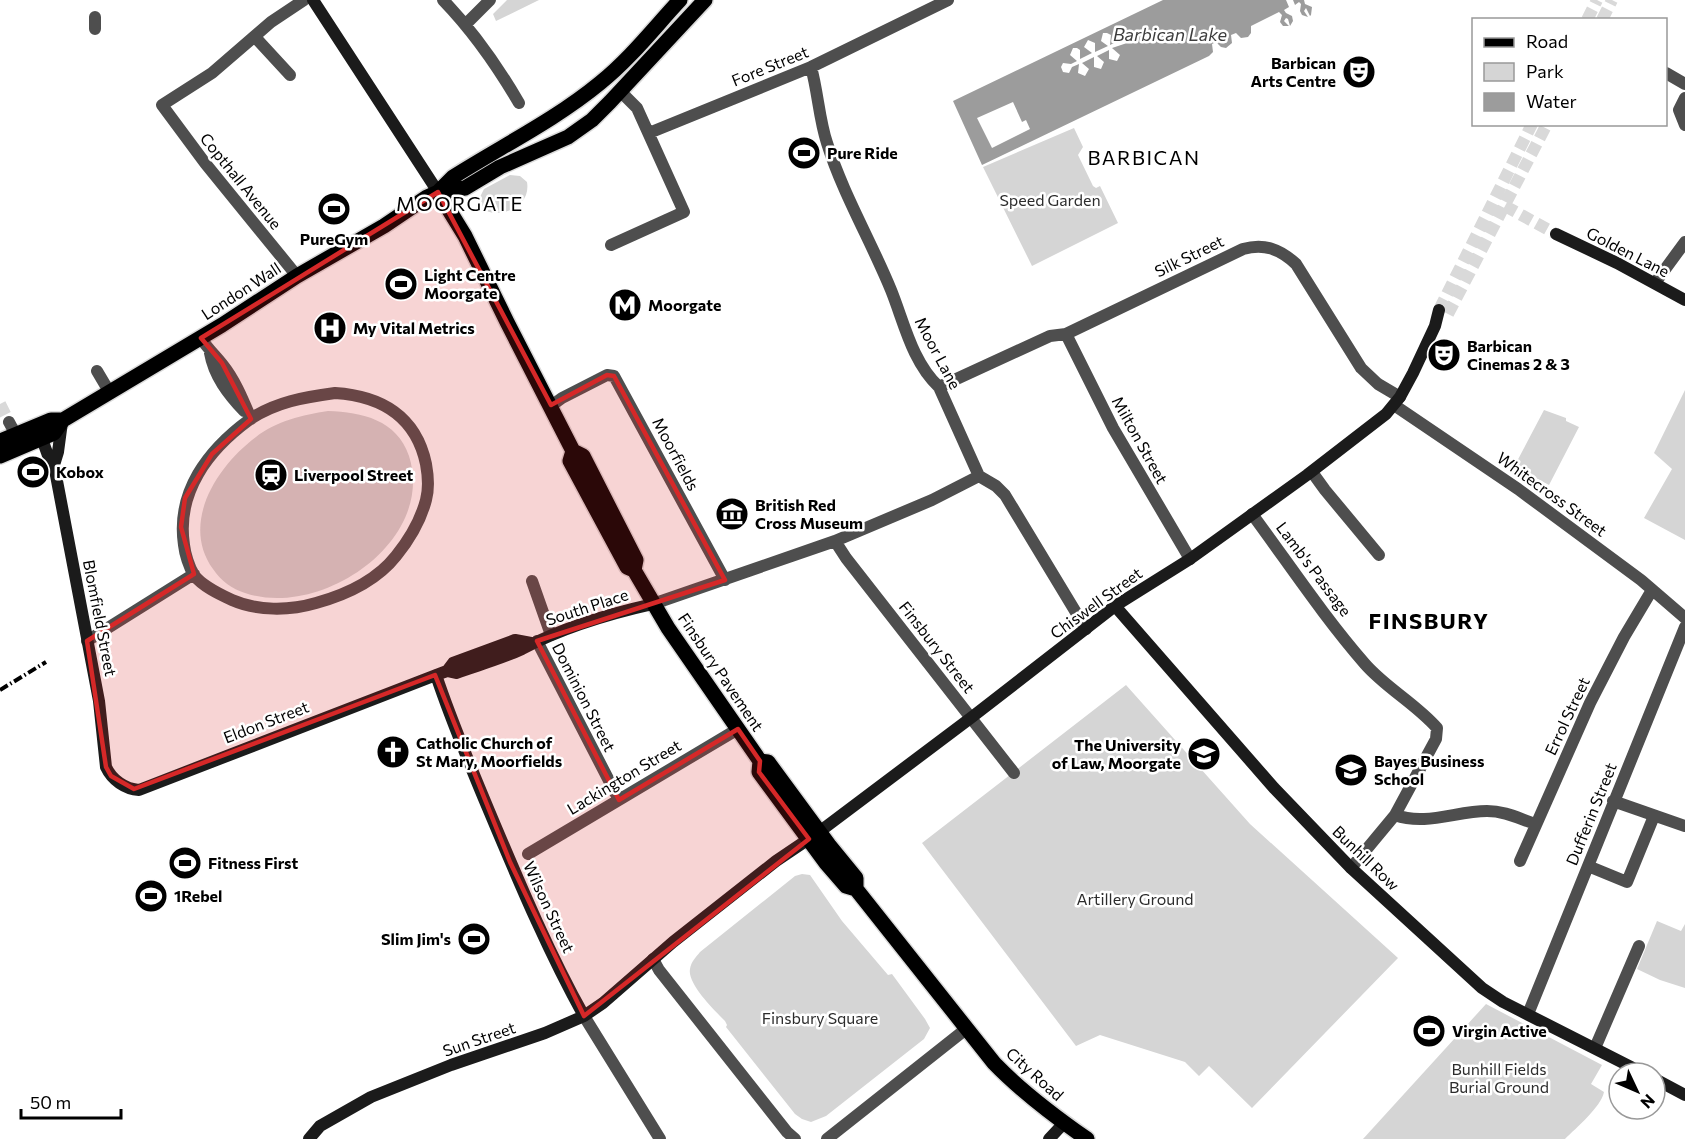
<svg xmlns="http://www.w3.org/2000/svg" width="1685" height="1139" font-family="Commissioner,sans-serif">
<rect width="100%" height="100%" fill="#fff"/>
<path fill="#d5d5d5" d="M507,0H539L496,21L493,14Z
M1074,128L1083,147L1078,155L1093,186L1096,188L1100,186L1118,223L1032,266L983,167Z
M510,175L520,176L527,182C531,205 505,218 486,211L480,203V197L484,189Z
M1685,390V540L1644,518L1672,469L1654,453Z
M1544,410L1566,418V421L1579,427L1549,485L1536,478L1534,482L1527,478L1528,474L1514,467Z
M328,411C362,412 397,420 409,456C436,541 321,619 245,593C232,589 221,581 213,569C180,523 217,466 256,437C276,421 303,415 328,411Z
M31,459L41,464L44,477L29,480L20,467Z
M1126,685L1250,824L1398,958L1252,1108L1209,1066L1199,1076L1185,1062L1100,1035L1076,1046L922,843Z
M802,874L810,875L842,921L888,975L892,974L925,1019L930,1028L924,1039L826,1116L811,1122L802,1119L795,1114L726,1027L727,1025L725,1021C715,1011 687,984 690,969C691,962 696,957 700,952L795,876Z
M1657,921L1681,931L1685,924V988L1660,980L1637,969Z
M1486,1004L1602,1065L1591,1084L1604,1092C1601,1107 1576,1128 1565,1139H1363Z"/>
<path fill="#9c9c9c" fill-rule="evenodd" d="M1163,0H1286L1289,7L1284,10L1286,13L1292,16L1293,21L1290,26L1288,19L1286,18L1284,21L1289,26H1283L1280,22L1282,15L1279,12L1251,26V33L1248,37L1241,38L1236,33L1231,35L1232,43L1226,48L1221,47L1216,42L1212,44L1213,52L1209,56L982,165L953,101ZM1103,33H1107L1111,35L1110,45L1122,39L1124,35L1128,33L1133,41L1112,48L1120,55L1117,61L1109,59V50L1097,56L1104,62L1101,69L1094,67V57L1082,63L1089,69L1085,76L1078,73L1079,64L1072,67L1069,73L1063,72L1061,67L1063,63L1071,64L1077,61L1070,55L1073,48H1077L1080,50V59L1092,53L1084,47L1088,40L1095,43V52L1108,46L1101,41ZM1013,102L1022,122L1026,120L1030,129L992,148L977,118Z
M1293,0H1304L1305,4L1312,7L1311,15L1310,16L1306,8L1304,11L1308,17L1302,15L1300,11L1301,4L1299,2L1295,5Z"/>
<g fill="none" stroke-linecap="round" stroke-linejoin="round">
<path stroke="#d9d9d9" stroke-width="12" stroke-dasharray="12 6" stroke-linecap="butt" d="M0,404L9,422"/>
<path stroke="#d9d9d9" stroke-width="12" stroke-dasharray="12 6" stroke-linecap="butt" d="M1587,20L1597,0
M1602,20L1612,0
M1505,206L1556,234
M1439,310L1532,124
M1448,314L1547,124"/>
<g stroke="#dbdbdb" stroke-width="18">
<path id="primary" d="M438,192L465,236L507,322L573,451L583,456L636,560L634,570
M438,192L453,177C502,146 555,120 600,83C630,59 654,28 680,0
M0,441L51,420H63
M573,451L570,461L627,567L634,570L668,628L760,761L759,772L826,863L846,886L856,889L994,1063C1022,1092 1054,1116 1087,1139
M0,456L54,433L63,420L222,325L297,276L384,226L427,197L438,192L465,188L500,167L568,137L592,120L610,102L705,0
M760,761L768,762L829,845L856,878V889"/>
</g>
<path stroke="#4e4e4e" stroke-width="12" d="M443,0C472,30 498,67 519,103
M95,17V29
M465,25L490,0
M255,37L290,75
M811,67C818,92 819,119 827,143C843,194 871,241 891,290C904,322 912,362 939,387L979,476L996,486L1005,495L1086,629
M1666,73L1685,84
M1685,98L1679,110L1685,125
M649,133L811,67L948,0
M611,245L684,212L637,108L620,91
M297,276L205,163L162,105L212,73L271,22L304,0
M1655,283L1685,242
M1066,334L1113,428L1190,559
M201,338C207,348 215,355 222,364C235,380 243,400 251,419
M210,353C214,376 228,394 244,411
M97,371L110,393
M939,387L1050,336L1066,334L1243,249C1264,243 1280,249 1296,264L1361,368L1378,384L1400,397
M335,393C381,396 416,416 426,464C428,475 429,489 426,500C421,519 409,540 396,556C377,580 345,595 316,603C289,611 257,611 232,600C219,594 202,586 194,575C189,567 185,554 184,545C176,492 208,450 249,420C275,402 305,397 335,393Z
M1394,405L1518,489L1641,580L1685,618
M551,406L562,398L607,375L614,376L725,580
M9,422L16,435
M1312,472L1325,490L1379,555
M1252,514C1289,564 1324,617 1365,664C1386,688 1416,704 1437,728L1436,739L1395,815L1351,868
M835,541L846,558L1014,773
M532,581L551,635
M653,604L835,541L932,500L979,476
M87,641L194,574
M537,641L619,800
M1613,801L1685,826
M1395,815C1426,826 1456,811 1487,811C1505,811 1520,819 1536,824
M528,854L738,729
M1520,861L1590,703L1624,637L1652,590
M1588,866L1627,882L1654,816
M653,959L659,970L787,1132L795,1139
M1528,1014L1685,627
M584,1016L660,1139
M1595,1048L1639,946
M827,1139L966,1029"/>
<path stroke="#1b1b1b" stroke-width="12" d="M313,0L438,192
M1556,234L1617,263L1685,300
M42,439L50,461L54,465L99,701L106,767C112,780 125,789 139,790L436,675L447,671L456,673C478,665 501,659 522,649C562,628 608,614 653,604
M54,465L58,452L62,422
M1115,606L1274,788L1351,868L1482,988L1503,1002L1643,1073
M447,671L453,663L515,640L531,643
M436,675C453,726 474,775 495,825C522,889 550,955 584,1016
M1655,1079L1685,1095
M309,1139L320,1126L371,1097L451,1065L545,1033L584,1016L603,1003L673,942L776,861L819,832L972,717L1115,606L1190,559L1307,475L1386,414L1400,397L1413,373L1435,326L1439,310
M1049,1139L1064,1123"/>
<use href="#primary" stroke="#000" stroke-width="15"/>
<path stroke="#000" stroke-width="4" stroke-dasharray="9 3 1.5 3" stroke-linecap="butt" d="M0,690L46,662"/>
</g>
<path fill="#d62828" fill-opacity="0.2" stroke="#d62828" stroke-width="4.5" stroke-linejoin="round" d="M438,192L551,405L607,375L614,376L725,580L537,641L619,800L738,729L760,761L759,772L809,839L584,1016L510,862L435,675L134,789L111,776L106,767L87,641L194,574L181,527L185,498L212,454L251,419L222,363L201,338Z"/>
<defs>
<g id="theatre-disc" transform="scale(1.725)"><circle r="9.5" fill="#000" stroke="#fff"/><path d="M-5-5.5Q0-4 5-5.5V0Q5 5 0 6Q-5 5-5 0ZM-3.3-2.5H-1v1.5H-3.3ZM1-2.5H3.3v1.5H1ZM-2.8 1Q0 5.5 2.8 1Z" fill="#fff"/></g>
<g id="stadium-disc" transform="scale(1.725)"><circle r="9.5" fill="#000" stroke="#fff"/><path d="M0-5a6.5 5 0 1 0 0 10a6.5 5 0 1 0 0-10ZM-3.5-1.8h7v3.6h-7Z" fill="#fff"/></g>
<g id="metro-disc" transform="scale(1.725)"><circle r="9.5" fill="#000" stroke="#fff"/><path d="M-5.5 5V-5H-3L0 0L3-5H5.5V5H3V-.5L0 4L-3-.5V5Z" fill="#fff"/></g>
<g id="hospital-disc" transform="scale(1.725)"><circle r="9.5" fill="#000" stroke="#fff"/><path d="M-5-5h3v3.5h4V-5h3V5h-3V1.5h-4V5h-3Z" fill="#fff"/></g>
<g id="station-disc" transform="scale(1.725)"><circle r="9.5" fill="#000" stroke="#fff"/><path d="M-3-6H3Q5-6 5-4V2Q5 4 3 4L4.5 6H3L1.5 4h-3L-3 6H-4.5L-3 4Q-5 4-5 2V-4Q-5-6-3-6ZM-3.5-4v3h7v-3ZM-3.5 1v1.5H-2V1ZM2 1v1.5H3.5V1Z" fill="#fff"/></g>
<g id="museum-disc" transform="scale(1.725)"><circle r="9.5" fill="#000" stroke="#fff"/><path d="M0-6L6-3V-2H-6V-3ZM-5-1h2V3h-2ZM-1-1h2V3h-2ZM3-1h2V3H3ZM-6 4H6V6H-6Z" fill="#fff"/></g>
<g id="church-disc" transform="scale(1.725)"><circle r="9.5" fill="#000" stroke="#fff"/><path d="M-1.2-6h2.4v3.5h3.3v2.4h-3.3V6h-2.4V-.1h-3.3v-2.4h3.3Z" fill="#fff"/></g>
<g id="university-disc" transform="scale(1.725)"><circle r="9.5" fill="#000" stroke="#fff"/><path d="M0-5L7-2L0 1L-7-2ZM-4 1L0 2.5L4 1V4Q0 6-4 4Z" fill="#fff"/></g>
</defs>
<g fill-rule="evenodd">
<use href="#theatre-disc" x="1359" y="72"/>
<use href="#stadium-disc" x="804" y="153"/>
<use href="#stadium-disc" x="334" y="209"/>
<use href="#stadium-disc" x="401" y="284"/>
<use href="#metro-disc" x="625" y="305"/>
<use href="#hospital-disc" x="330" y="328"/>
<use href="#theatre-disc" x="1444" y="355"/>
<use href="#stadium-disc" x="33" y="472"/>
<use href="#station-disc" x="271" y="475"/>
<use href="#museum-disc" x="732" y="514"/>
<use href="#church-disc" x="393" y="752"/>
<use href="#university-disc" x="1204" y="754"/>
<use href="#university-disc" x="1351" y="770"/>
<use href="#stadium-disc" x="185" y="863"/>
<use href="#stadium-disc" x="151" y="896"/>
<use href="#stadium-disc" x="474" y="939"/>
<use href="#stadium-disc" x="1429" y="1031"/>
</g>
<g text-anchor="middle" stroke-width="5" stroke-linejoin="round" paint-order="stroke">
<g font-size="16" font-weight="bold" fill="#000" stroke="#fff" text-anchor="start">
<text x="1336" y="69" text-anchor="end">Barbican<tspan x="1336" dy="18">Arts Centre</tspan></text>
<text x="827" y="159">Pure Ride</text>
<text x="334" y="245" text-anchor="middle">PureGym</text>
<text x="424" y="281">Light Centre<tspan x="424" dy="18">Moorgate</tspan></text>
<text x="648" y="311">Moorgate</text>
<text x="353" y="334">My Vital Metrics</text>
<text x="1467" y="352">Barbican<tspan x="1467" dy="18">Cinemas 2 &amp; 3</tspan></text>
<text x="56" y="478">Kobox</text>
<text x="294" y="481">Liverpool Street</text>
<text x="755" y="511">British Red<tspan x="755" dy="18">Cross Museum</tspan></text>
<text x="416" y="749">Catholic Church of<tspan x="416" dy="18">St Mary, Moorfields</tspan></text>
<text x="1181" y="751" text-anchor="end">The University<tspan x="1181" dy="18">of Law, Moorgate</tspan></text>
<text x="1374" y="767">Bayes Business<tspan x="1374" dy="18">School</tspan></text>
<text x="208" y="869">Fitness First</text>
<text x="174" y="902">1Rebel</text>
<text x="451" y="945" text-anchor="end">Slim Jim's</text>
<text x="1452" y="1037">Virgin Active</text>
</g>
<g font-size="16" fill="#000" stroke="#fff">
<text transform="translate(770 66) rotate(-22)" y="6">Fore Street</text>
<text transform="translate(241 181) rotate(51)" y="6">Copthall Avenue</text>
<text transform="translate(1628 252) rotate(27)" y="6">Golden Lane</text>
<text transform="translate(1189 256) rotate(-26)" y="6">Silk Street</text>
<text transform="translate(241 291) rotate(-33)" y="6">London Wall</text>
<text transform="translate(938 353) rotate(62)" y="6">Moor Lane</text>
<text transform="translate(1140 440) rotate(61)" y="6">Milton Street</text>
<text transform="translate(676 454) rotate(62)" y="6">Moorfields</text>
<text transform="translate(1552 494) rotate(36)" y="6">Whitecross Street</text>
<text transform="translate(1314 569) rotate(53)" y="6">Lamb's Passage</text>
<text transform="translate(1096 603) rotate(-36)" y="6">Chiswell Street</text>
<text transform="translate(587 607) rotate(-18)" y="6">South Place</text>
<text transform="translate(100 618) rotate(79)" y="6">Blomfield Street</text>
<text transform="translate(937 647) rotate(52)" y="6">Finsbury Street</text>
<text transform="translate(721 672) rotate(56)" y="6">Finsbury Pavement</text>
<text transform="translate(584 697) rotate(63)" y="6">Dominion Street</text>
<text transform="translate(1567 716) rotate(-65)" y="6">Errol Street</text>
<text transform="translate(266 722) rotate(-21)" y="6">Eldon Street</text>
<text transform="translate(624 777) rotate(-31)" y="6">Lackington Street</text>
<text transform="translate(1591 814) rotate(-68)" y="6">Dufferin Street</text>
<text transform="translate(1366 858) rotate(44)" y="6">Bunhill Row</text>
<text transform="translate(549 907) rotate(65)" y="6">Wilson Street</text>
<text transform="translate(479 1039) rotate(-19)" y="6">Sun Street</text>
<text transform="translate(1035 1074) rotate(42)" y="6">City Road</text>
</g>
<g font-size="16" fill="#2c2c2c" stroke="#fff">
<text x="1050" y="206">Speed Garden</text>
<text x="1135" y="905">Artillery Ground</text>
<text x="820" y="1024">Finsbury Square</text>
<text x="1499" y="1075">Bunhill Fields<tspan x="1499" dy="18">Burial Ground</tspan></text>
</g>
<g font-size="18" font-style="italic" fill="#3d3d3d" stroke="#fff">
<text x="1170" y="41">Barbican Lake</text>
</g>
<g font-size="20" letter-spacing="1.5" fill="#000" stroke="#fff">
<text x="1144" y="165">BARBICAN</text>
<text x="460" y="211">MOORGATE</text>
</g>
<g font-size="22" font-weight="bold" letter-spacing="1.5" fill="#000" stroke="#fff">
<text x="1429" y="629">FINSBURY</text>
</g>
</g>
<rect x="1472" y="18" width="195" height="108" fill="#ffffff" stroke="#999999" stroke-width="1.5"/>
<rect x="1484" y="38" width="30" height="9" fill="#000000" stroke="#999999" stroke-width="1.5"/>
<text x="1526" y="48" font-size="18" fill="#000000">Road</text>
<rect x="1484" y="63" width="30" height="18" fill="#d5d5d5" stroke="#999999" stroke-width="1.5"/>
<text x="1526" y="78" font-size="18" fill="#000000">Park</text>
<rect x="1484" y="93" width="30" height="18" fill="#9c9c9c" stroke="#999999" stroke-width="1.5"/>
<text x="1526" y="108" font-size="18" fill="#000000">Water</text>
<g transform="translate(1637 1091) rotate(134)"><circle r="28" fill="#ffffff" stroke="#999999" stroke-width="1.5"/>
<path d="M0-4.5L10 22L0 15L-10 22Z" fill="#000000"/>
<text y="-9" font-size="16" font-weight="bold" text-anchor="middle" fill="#000000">N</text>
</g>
<path d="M21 1109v9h100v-9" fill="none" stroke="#000000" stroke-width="3"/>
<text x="30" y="1109" font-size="18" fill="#000000" stroke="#ffffff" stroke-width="4.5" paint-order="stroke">50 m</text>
</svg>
